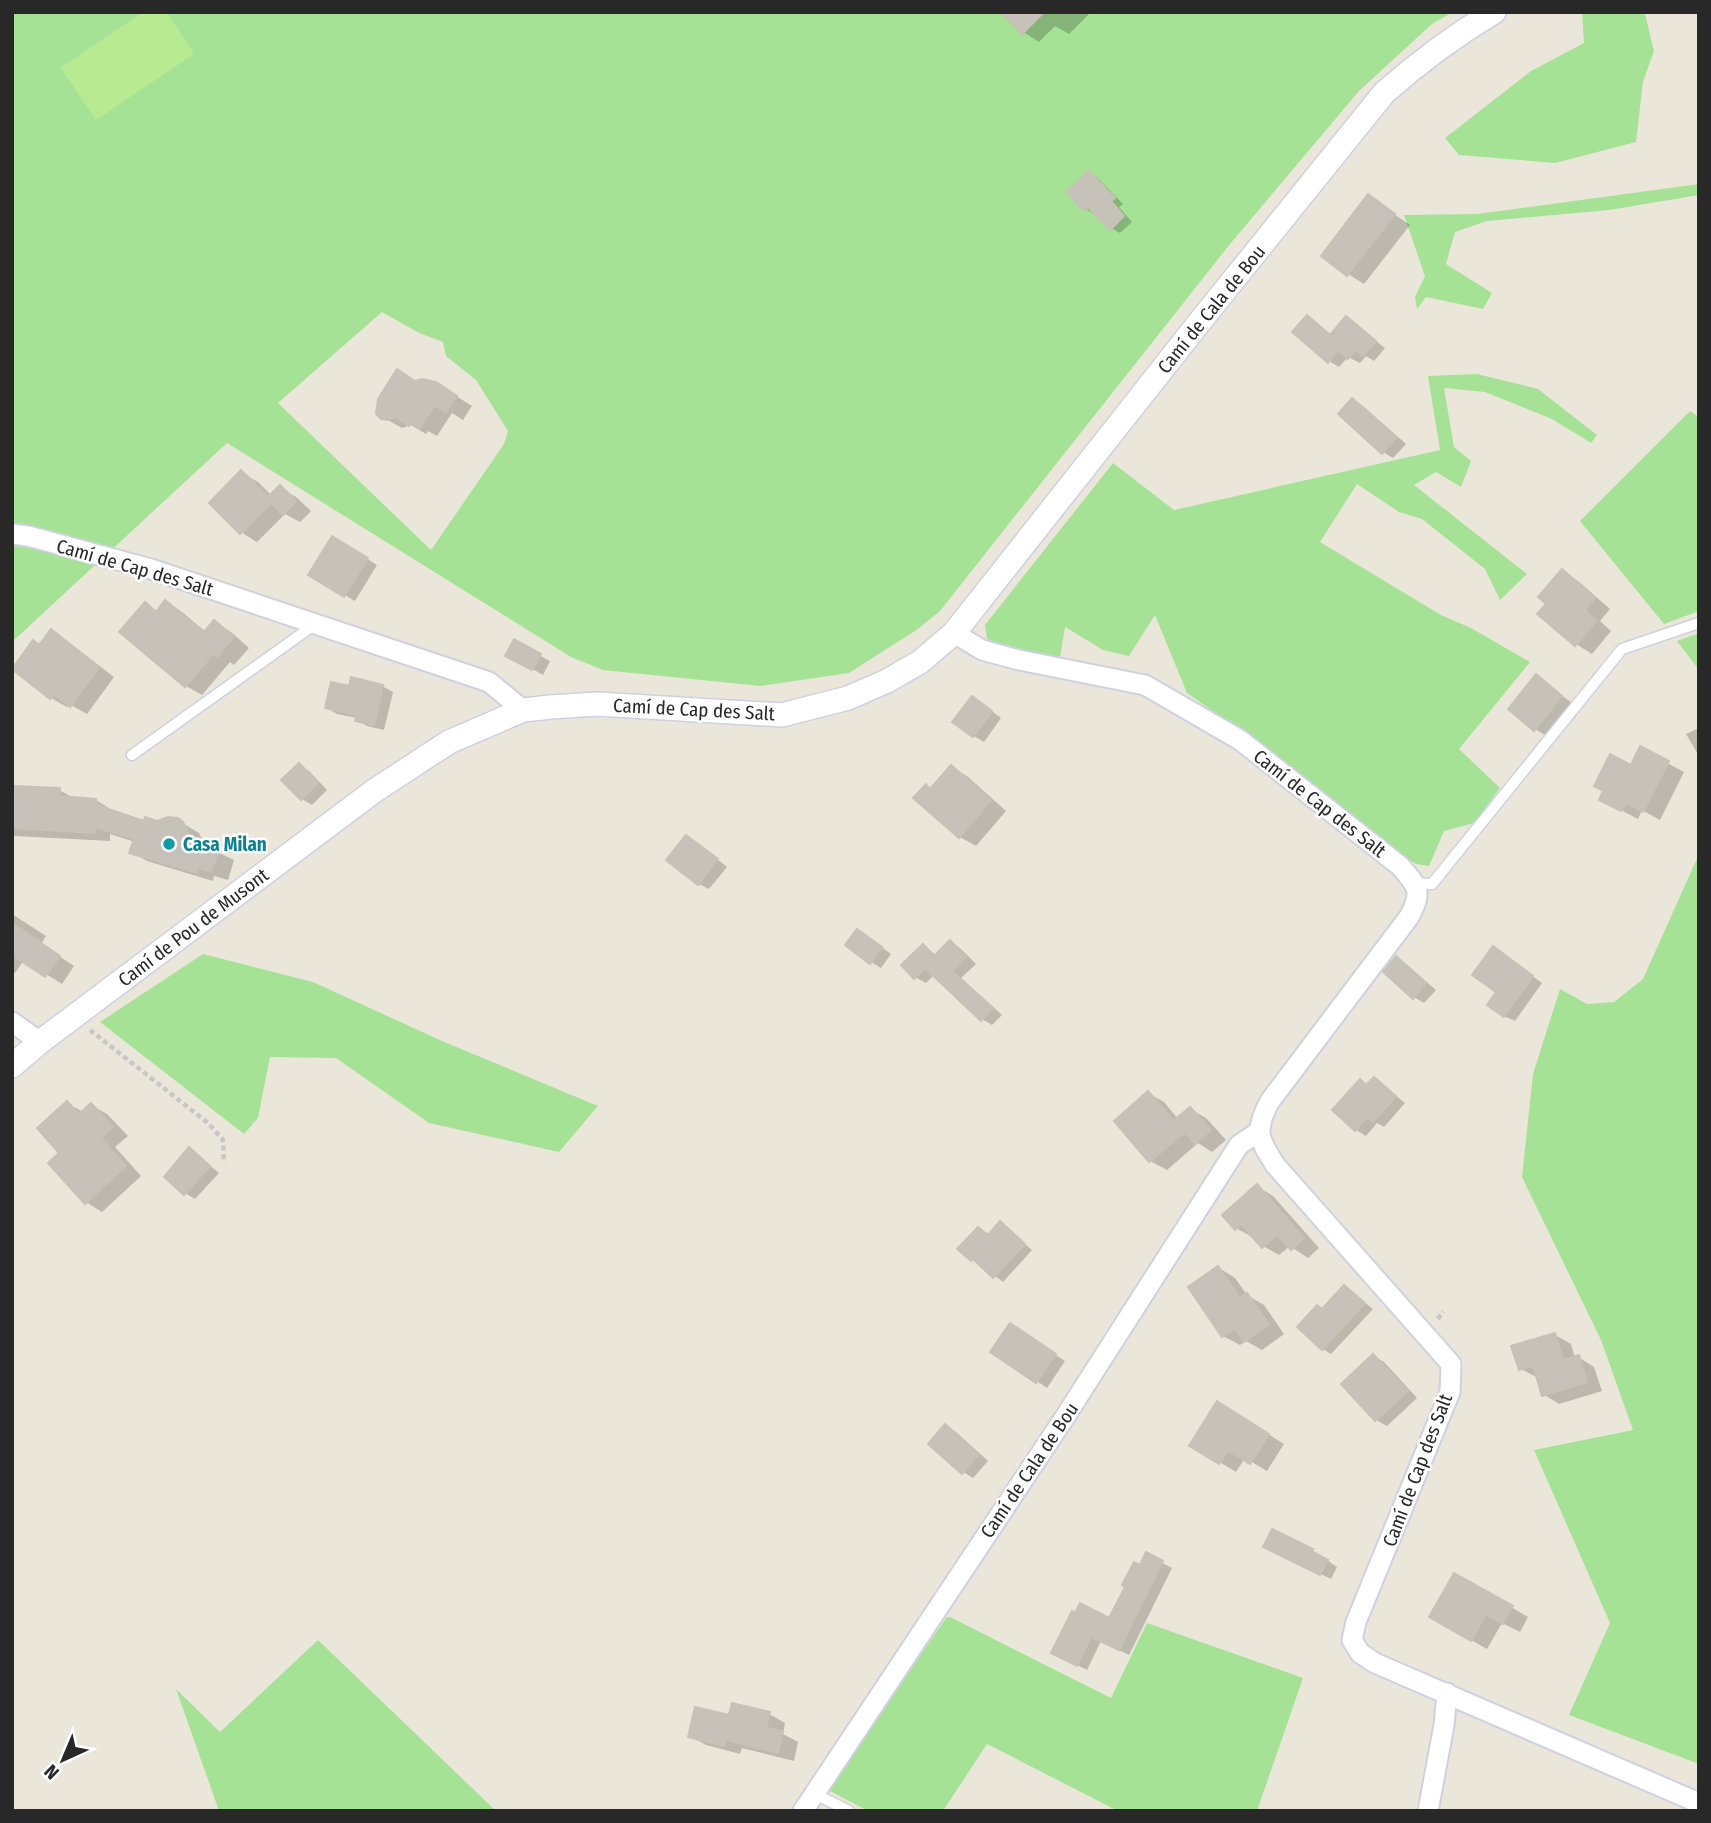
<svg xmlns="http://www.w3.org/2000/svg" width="1711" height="1823" font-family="'Fira Sans Condensed',sans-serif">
<rect width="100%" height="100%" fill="#ebe6da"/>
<path fill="#a6e296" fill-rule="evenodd" d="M12,12H144L61,68L194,54L166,12H1453L1432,24L1359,91L1230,244L940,611L918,629L849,673L761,686L603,670L571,657L227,443L12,642ZM382,312L419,333L443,342L446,356L476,380L508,431L504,444L431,550L278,403Z
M1582,12H1643L1645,14L1654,51L1643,82L1636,142L1555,163L1459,155L1445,138L1531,71L1584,43Z
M1699,184V195L1609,210L1487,221L1455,232L1446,264L1492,293L1483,309L1426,297L1417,309L1415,297L1425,276L1404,215L1477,214Z
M1477,374L1538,389L1597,435L1591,443L1552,419L1485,392L1444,388L1454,447L1471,461L1461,487L1436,472L1414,485L1527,574L1500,600L1485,569L1422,519L1399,512L1357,484L1320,542L1441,615L1471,628L1530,662L1459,749L1500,788L1474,823L1444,831L1429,866L1416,864L1361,829L1241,731L1187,693L1155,615L1129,656L1103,650L1065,627L1060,657L1010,648L987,639L985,625L1113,463L1174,510L1440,450L1428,376Z
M1690,411L1699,417V611L1664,624L1580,521Z
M1699,633V670L1677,641Z
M1699,854V1764L1569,1715L1610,1623L1534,1450L1633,1430L1601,1340L1522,1177L1533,1074L1560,989L1587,1004L1614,1002L1643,979Z
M203,954L313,982L442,1041L598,1106L559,1152L429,1123L336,1058L270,1057L258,1118L244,1134L100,1022Z
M950,1617L1111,1698L1147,1623L1303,1678L1257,1811H1118L987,1744L943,1811H868L828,1790L946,1618Z
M318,1640L496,1811H219L176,1689L220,1732Z"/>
<path fill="#b8ea91" d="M144,12H166L194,54L96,120L61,68Z"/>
<path fill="#0003" d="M1004,12H1091L1069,34L1055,26L1039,42L1023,32Z
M1089,173L1098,178L1123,204L1119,207L1132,222L1120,233L1111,228L1096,213L1095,215L1086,209Z
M1369,197L1410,225L1364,284L1348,274Z
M1307,317L1332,335L1346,318L1385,348L1374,361L1366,356L1360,363L1348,357L1339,367L1329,361Z
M417,382L453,394L472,406L463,420L452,413L437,436L428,431L426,434L411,425L402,428L386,419Z
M1352,400L1363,406L1406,444L1393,458L1383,452Z
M242,473L258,482L272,496L280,488L296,497L311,511L300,522L285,514L257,542L241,532Z
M333,538L377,565L355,601L310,574Z
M1562,572L1578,581L1610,609L1600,621L1611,631L1592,654L1576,644L1548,604Z
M166,602L182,612L206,632L214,622L231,632L249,648L234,665L230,662L202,695L186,686L122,632L145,604L158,612Z
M51,631L67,641L114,677L87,714L69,704L67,707L51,698L13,668L40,646Z
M515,642L550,661L543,675L508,655Z
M1537,677L1572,703L1545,735L1535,729Z
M382,686L393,692L384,730L367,726L357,720V718L337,714L327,708L350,688Z
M982,704L1001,718L984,742L974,736Z
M1699,728V756L1686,734Z
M1641,749L1684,772L1660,820L1642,810L1638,819L1617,808L1632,767Z
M299,765L309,771L327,790L312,805L302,799Z
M952,767L968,777L1006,811L976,846L960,837L926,787L932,790Z
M12,787L59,790L75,799L96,800L112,810V812L145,823L177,820L199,833L205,846L234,860L228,880L214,876L213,881L147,861L131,852L135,842L110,834V841L15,836L12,834Z
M697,843L727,867L709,889L699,884Z
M12,914L46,936L41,944L74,966L62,984L24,960L15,973L12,971Z
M868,937L891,954L881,968L871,962Z
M950,942L960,948L976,964L961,978L1002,1015L992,1025L982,1019L934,975L926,983L915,977L923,946L936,955Z
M1503,955L1542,983L1515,1021L1504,1016L1498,992Z
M1396,958L1406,964L1436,990L1424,1003L1414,997Z
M1374,1079L1405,1103L1384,1127L1377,1123L1366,1136L1356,1130L1360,1081L1368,1086Z
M1148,1093L1164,1102L1178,1119L1190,1109L1206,1118L1226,1140L1212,1152L1198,1143L1167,1170L1150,1161L1116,1121Z
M67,1103L83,1112L91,1105L107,1114L128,1136L115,1147L141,1176L102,1212L86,1202L62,1153Z
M190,1149L219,1173L195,1199L185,1193Z
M1257,1186L1273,1196L1319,1248L1308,1258L1290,1246L1279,1255L1263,1246L1254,1236L1252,1237L1236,1228Z
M1000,1223L1032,1250L1003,1282L960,1249L979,1229L989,1236Z
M1219,1268L1235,1278L1247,1295L1264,1305L1284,1334L1262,1350L1246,1341L1240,1345L1223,1336Z
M1345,1287L1373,1309L1331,1354L1323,1349Z
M1021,1332L1065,1361L1047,1388L993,1352Z
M1555,1335L1571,1344L1575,1358L1578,1357L1594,1367L1602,1391L1559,1404L1543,1394L1538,1378L1521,1369Z
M1373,1356L1384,1362L1417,1398L1387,1426L1376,1420L1343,1384Z
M1234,1413L1284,1444L1267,1471L1245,1458L1236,1472L1192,1445Z
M945,1426L956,1432L988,1461L973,1478L963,1472Z
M1273,1531L1312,1550L1337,1567L1331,1579L1276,1552Z
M1147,1555L1172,1568L1129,1655L1101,1641L1087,1670L1063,1658L1110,1620Z
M1455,1575L1528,1617L1520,1632L1502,1623L1487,1649L1431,1617Z
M769,1714L785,1723L783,1734L798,1742L794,1761L742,1748L740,1754L706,1745L690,1736L730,1717Z"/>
<path fill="#c6c2ba" stroke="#c6c2b4" stroke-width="2" d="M1001,12H1044L1022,34Z
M1089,171L1115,198L1111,201L1124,216L1110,230L1088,207L1084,211L1066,192Z
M1368,194L1395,214L1347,276L1321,256Z
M1307,315L1330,335L1346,316L1376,341L1363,356L1356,350L1348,359L1338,350L1328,363L1292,332Z
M397,369L415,381L422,379L436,382L457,396L446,412L435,405L420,428L411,422L409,426L395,417L388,420L381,419L376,414L378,399Z
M1352,398L1396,437L1382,454L1338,414Z
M241,470L268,497L280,485L296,501L283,515L271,503L240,534L209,503Z
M332,536L368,558L344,597L308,575Z
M1562,569L1595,598L1585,610L1596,621L1575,646L1537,614L1546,604L1538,597Z
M165,600L204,632L214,620L234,637L217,657L213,654L185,687L119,632L145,602L156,612Z
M51,629L99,667L70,707L54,694L50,699L12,669L33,640L39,645Z
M514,639L541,654L532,670L505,656Z
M1536,674L1562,696L1534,731L1508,709Z
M351,677L383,685L374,725L355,721L356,715L325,708L331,682L349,686Z
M972,696L992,711L973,737L952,722Z
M1640,746L1669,761L1643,812L1626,803L1621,811L1599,800L1603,791L1594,786L1610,754L1631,765Z
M299,763L318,783L301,800L281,780Z
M951,765L991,800L959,838L913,798L926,784L930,789Z
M12,786L60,788L59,796L96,799V805L144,821L145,817L157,821L168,817L178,818L183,822L191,840L219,849L211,872L198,868L197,873L129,853L134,839L95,827L94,833L12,828Z
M686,835L718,859L698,885L666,860Z
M12,923L60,956L45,977L12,955Z
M857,929L882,947L870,964L845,945Z
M950,940L966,957L952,971L993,1008L981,1021L925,968L914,979L901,965L923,944L934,956Z
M1493,946L1533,976L1504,1017L1487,1005L1496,992L1472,975Z
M1396,956L1426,983L1413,999L1383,972Z
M1374,1077L1396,1096L1373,1122L1367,1117L1355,1131L1332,1110L1360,1079L1366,1085Z
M1148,1091L1184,1133L1149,1162L1114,1121Z
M67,1101L79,1114L91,1103L113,1127L101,1138L126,1166L85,1204L48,1163L59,1153L37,1128Z
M1190,1107L1211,1130L1195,1144L1174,1120Z
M189,1147L210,1166L184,1195L164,1177Z
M1257,1184L1304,1238L1291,1250L1277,1234L1262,1248L1241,1224L1235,1230L1222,1215Z
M1000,1221L1025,1244L993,1278L973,1259L971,1261L957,1249L978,1227L988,1235Z
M1218,1266L1240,1298L1247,1293L1269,1324L1244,1342L1235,1328L1222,1337L1188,1287Z
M1344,1285L1365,1303L1322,1350L1297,1327L1317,1305L1322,1309Z
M1010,1323L1056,1354L1036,1383L990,1352Z
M1555,1333L1563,1360L1579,1355L1587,1382L1542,1396L1533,1366L1519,1370L1511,1346Z
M1373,1354L1408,1391L1375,1421L1341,1384Z
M1217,1401L1269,1434L1250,1464L1228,1450L1219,1464L1189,1446Z
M945,1424L979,1454L962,1474L928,1444Z
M1272,1529L1313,1549L1311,1551L1328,1560L1320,1575L1263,1547Z
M1146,1552L1163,1561L1119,1650L1091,1637L1077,1666L1051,1653L1072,1611L1075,1613L1080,1603L1109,1618L1125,1587L1122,1585L1134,1562L1140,1565Z
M1454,1573L1513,1606L1503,1624L1486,1614L1471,1641L1429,1617Z
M732,1703L770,1712L766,1728L783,1731L778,1753L726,1740L724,1746L688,1737L695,1707L729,1715Z"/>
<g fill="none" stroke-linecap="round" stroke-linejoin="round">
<g stroke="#cfd0e2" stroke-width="13">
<path id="service" d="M132,755L314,625
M1415,883L1432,884L1622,649L1699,623
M815,1794L849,1811"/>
</g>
<g stroke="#cfd0e2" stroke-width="23">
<path id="minor" d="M12,534L28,536L151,569L489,682L523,710
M954,633L982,650L1019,660L1145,685L1240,740L1400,866C1418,887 1423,891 1409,917L1270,1101C1254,1130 1258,1139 1276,1166L1451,1364L1450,1392L1356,1622L1352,1640L1360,1653L1375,1663L1699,1803
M12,1022L40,1042
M803,1811L1063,1420L1239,1145L1258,1132
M1428,1811L1444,1725L1447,1693"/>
</g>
<g stroke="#cfd0e2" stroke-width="26">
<path id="tertiary" d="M12,1066L40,1042L374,791L449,742L523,710L551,707L597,704L782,715L848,698L887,681L920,662L954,633L1198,324L1384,93C1419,62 1454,36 1494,12"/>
</g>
<path stroke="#c7c7c7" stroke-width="4.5" stroke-dasharray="5 3.5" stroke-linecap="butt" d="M90,1030L208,1123L223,1140L224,1163
M1438,1319L1443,1311"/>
<use href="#service" stroke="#fff" stroke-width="10"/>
<use href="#minor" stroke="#fff" stroke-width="19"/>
<use href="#tertiary" stroke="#fff" stroke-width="23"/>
</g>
<circle fill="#0f9aa8" stroke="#fff" stroke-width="2.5" cx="169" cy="844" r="7"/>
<g text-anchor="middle" stroke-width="5" stroke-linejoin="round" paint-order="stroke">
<g font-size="19" fill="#282828" stroke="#fff">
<text transform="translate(1211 309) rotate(-51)" y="7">Camí de Cala de Bou</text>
<text transform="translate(135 567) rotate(16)" y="7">Camí de Cap des Salt</text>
<text transform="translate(694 709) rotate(3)" y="7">Camí de Cap des Salt</text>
<text transform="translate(1320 803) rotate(38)" y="7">Camí de Cap des Salt</text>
<text transform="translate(193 927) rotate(-37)" y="7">Camí de Pou de Musont</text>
<text transform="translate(1029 1470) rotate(-56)" y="7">Camí de Cala de Bou</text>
<text transform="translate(1417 1470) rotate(-69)" y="7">Camí de Cap des Salt</text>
</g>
<g font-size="19" font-weight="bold" fill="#0d838f" stroke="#fff" text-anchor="start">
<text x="183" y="851">Casa Milan</text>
</g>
</g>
<rect width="1711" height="1823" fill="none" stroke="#282828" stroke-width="28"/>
<g transform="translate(63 1760) rotate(224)" stroke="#ffffff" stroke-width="5" paint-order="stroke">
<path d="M0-5L12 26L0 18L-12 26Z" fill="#282828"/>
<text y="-10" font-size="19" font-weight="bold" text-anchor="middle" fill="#282828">N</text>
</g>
</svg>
